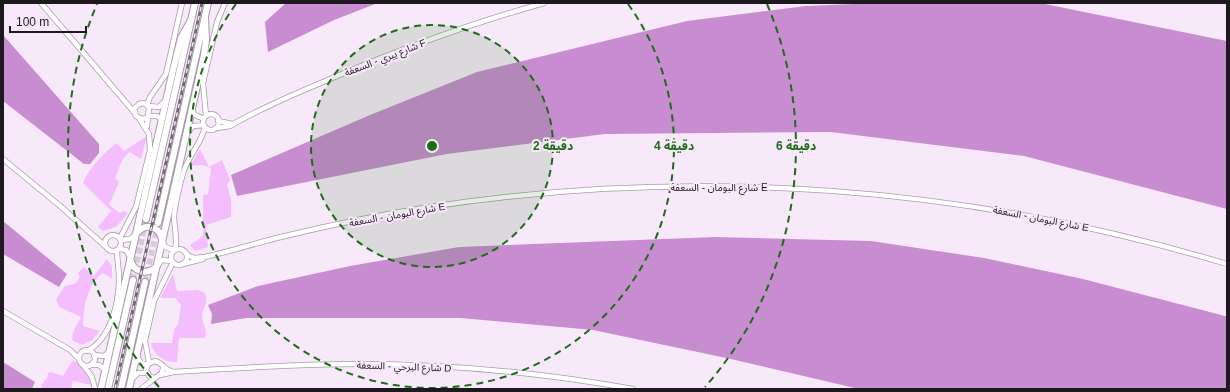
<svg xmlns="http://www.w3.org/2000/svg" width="1230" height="392" font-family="Helvetica,'Noto Sans Arabic',sans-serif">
<rect width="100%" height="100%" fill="#f8e9fa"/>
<path fill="#f4bdfd" d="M147,136L141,159L130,152C120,159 120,168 115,178L119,182L109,205L120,213L123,211L128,213L116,227L103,231L98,227L111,211L83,183C87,171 106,150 117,143L124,151Z
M200,149L209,167L222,160L230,180L227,185L231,199V217L206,225L208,247L195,251L190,245L203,236V195L208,194L211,168L203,165L190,166Z
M107,259L112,266V279L103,273C87,283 83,309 83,326L100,331L92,340L82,345L72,340L73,332L81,317L59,307L56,299L65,286L75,284L80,277L78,273L84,267L94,276Z
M173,274L177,291L197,290L204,292C210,302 203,307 202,316C202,324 208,330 205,338H179L177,362C165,363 153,355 151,343H172L174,329L178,325L181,305L175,298H160Z
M73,360L86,369L91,385L73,381L71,389H42L41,385L47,378L48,373L51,372L63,376Z"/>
<path fill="#c88dd1" d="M286,3H378L334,20L268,52L265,22Z
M879,3H1040L1227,41V209L1024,156L831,132L605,134L447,154L237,196L231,175L370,115L477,72L687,21L806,6Z
M3,35L99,144V153L90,164H84L3,101Z
M3,221L67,274L59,287L3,254Z
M716,237L871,241L984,258L1083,279L1225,316L1227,317V389H859L731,359L593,330L461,318H246L211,324L212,314L208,305L258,286L350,266L459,247Z
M3,362L35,382L32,389H3Z"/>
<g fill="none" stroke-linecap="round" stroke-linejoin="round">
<path stroke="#d7cad9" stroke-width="6" stroke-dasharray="6 3" stroke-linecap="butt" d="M133,280L146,219
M145,282L158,225"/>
<g stroke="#a99bab" stroke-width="6">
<path id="street" d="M41,3L134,112
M147,105L150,97L166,74L182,3
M148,106L159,107L165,101
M192,110L195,115L204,119
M203 122a8 8 0 1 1 16 0a8 8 0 1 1-16 0Z
M148,116H157L161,119
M206,116L203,83L217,22L225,3
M147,118L142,119L136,116L134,109L139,104L144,103L149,107L147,126
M218,121L233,124
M217,128L230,126C259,109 292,95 323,82C395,51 469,24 544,3
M188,132L193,126L204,125
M3,159L59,205L105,246
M105 243a8 8 0 1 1 16 0a8 8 0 1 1-16 0Z
M120,238L136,207L150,150L149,134L139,118
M121,240L130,239L135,235
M163,242L165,247L174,250
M171 257a8 8 0 1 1 16 0a8 8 0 1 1-16 0Z
M119,249L126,250L130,257
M175,250C178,239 174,227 174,216C175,203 179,189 182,177C186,158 201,145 205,127
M187,255L194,258L205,257C231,251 256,243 281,237C330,225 379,215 429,207C696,166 968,186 1227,264
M183,264L203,259
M157,266L162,260L172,261
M3,311L70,350L79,359
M79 358a8 8 0 1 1 16 0a8 8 0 1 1-16 0Z
M87,351C111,339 119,302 119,278C119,269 117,260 117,250
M94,355L104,356L109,352
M137,356L141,363L147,365
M149,362L145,341L154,301L173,262
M83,365L92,377L95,389
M91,365H99L105,370
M163,368L162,373L155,378L150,377L146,370L148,364L155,361C163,363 164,370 173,372
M160,375L174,372C236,368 297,364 359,364C451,364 543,373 633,389
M132,379L138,373H147
M141,389L155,378"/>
</g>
<g stroke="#a99bab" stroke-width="8">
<path id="secondary" d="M146,219L195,3
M158,223L208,3
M136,234C145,222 160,226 162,240
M130,259C133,272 148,276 157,266
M101,389L173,70L181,38L191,20
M108,389L133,280
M121,389L145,282
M129,389L204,55L206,40L205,17"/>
</g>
<use href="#street" stroke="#fff" stroke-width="4.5"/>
<use href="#secondary" stroke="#fff" stroke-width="6"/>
<g stroke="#706771" stroke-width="3">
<path id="rail" d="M115,389L202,3"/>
</g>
<use href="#rail" stroke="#f8e9fa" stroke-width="1.5" stroke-dasharray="4.5" stroke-linecap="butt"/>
</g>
<circle cx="432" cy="146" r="121" fill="#1c6d14" fill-opacity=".12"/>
<g fill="none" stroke="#1c6d14" stroke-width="2" stroke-dasharray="7 5">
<circle cx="432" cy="146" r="121"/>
<path d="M628 4A242 242 0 1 1 236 4"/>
<path d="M159 387A364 364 0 0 1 97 4M767 4A364 364 0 0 1 705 387"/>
</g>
<g text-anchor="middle" stroke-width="4" stroke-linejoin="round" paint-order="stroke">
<g font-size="10" fill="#1e191f" stroke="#f8e9fa">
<text transform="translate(385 57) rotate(-21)" y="4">شارع يبري - السعفة F</text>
<text x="719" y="191">شارع البومان - السعفة E</text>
<text transform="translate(397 214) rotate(-10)" y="4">شارع البومان - السعفة E</text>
<text transform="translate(1041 218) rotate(11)" y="4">شارع البومان - السعفة E</text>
<text transform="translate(404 366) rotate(2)" y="4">شارع البرحي - السعفة D</text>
</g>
</g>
<circle cx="432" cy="146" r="6" fill="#1c6d14" stroke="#f8e9fa" stroke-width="2"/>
<g font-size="12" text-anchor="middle" font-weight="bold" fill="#1c6d14" stroke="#f8e9fa" stroke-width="4" stroke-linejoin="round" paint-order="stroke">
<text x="553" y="150">2 دقيقة</text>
<text x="674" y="150">4 دقيقة</text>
<text x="796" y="150">6 دقيقة</text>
</g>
<rect width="1230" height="392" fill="none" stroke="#1e191f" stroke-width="8"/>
<path d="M10 26v6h76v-6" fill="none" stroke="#1e191f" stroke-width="2"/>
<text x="16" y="26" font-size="12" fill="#1e191f" stroke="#f8e9fa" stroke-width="3" paint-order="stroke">100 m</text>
</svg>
